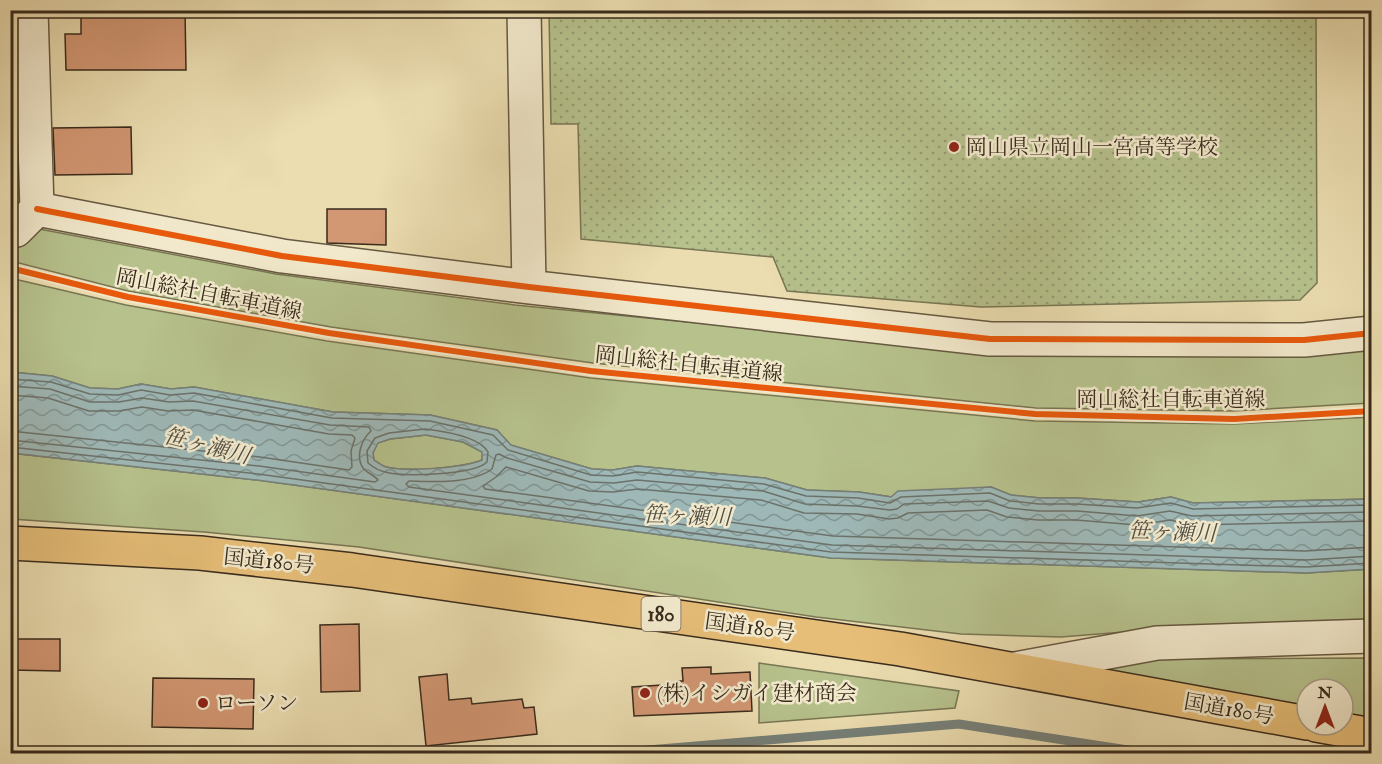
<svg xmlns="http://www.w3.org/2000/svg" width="1382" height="764" font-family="'IM FELL Double Pica','Noto Serif JP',serif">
<defs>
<pattern id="park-dots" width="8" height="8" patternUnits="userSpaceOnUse" patternTransform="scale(1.5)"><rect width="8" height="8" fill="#b6c18c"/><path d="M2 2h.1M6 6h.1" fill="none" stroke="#959d72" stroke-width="1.8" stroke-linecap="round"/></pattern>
<pattern id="water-waves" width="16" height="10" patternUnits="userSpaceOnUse" patternTransform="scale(1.5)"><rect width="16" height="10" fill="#9eb8b7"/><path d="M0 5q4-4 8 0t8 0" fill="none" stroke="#829694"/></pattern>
</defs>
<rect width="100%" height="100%" fill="#ebddb0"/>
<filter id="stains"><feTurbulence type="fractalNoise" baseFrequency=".00333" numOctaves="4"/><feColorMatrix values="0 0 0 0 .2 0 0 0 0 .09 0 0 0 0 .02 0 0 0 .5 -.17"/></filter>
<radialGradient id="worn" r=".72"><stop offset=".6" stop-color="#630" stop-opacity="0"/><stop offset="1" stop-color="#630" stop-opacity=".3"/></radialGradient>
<path fill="#b6c18c" stroke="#787654" stroke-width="1.5" d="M34,228L276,274L515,305L991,352L1371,346V403L1233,411L1036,408L593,363L331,327L128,291L11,261L10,237Z
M10,278L126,305L327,341L591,378L1035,421L1234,424L1371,417V499L1193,503L1171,497L1138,502L1077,498H1040L1011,495L991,487L892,497L859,492L807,490L765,478L637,466L613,470L592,469L510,445L497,430L430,415L333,412L194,387L171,389L141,384L118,389L90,388L52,376L11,372Z
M426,435L463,442L483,452L482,460C462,468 408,472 386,467C382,466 377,462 374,460L373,453L377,443L390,439Z
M10,453L257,480L831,558L1306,573L1371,569V623L1162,629L1061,637L961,634L816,617L359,547L204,532L11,519Z
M1371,658V719L1343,714V689H1307V708L1097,672L1123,662L1159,659Z
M759,663L959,691L955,708L759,723Z"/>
<path fill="url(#park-dots)" stroke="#787654" stroke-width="1.5" d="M549,11H1316L1317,283L1300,300L981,307L787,291L773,257L581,239L578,124H551Z"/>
<path fill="url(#water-waves)" stroke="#768079" stroke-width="1.5" fill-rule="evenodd" d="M11,372L52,376L90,388L118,389L141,384L171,389L194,387L333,412L430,415L497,430L511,445L592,469L613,470L637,466L765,478L807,490L859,492L891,497L898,491L991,487L1011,495L1040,498H1077L1138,502L1171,497L1193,503L1371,499V569L1306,573L831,558L257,480L11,453ZM426,435L463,442L482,452V460C463,468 407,472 386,467C382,466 377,462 374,460L373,453L378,443L390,439Z"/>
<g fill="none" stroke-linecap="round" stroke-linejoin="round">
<path stroke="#6c726a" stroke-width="1.5" d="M10,379L51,382L90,394L118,395L141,390L170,395L194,393L332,418L430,421L493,435L508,450L591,475L613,476L637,472L764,484L806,496L858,498L890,503L901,497L990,493L1010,501L1039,504H1077L1137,508L1171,503L1193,509L1372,505
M10,386L50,389L90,402H119L142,398L169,402L193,401L330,425L369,427L371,431C362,439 355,456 363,468C367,473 374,475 378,480L375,482L259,466L10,440
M10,395L48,398L89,411H119L142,407L168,411L193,410L329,434L352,435L355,438L351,451L352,467L349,470L260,457L10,431
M425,429C442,431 479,436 488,452L487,462C474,475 404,477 385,472C379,471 373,467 368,463L367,451L375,438L389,433Z
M10,447L258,474L831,552L1306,567L1372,563
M1372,512L1192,516L1170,511L1137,516L1077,511H1039L1009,508L988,501L904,504L897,509L890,510L857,506L805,504L763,491L637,480L614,483L590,482L507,458L499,454L496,455L492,469C472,484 432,482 409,481L406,484L409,487L832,545L1306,560L1372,556
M1372,521L1192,525L1170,520L1137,525L1076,520H1038L1007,517L987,510L908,513L898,518L889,519L857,514L804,513L761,500L638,489L613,492L589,491L506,467L496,477L483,486L485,489L833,536L1305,551L1372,547"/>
<path stroke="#768079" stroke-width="9" d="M600,754L959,724L1154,754"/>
</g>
<path fill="#d29773" stroke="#392b1c" stroke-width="1.5" d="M81,10H185L186,70H66L65,34H81Z
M131,127L132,174L55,175L53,128Z
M327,209H386V245L327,243Z
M359,624L360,691L321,692L320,625Z
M10,639H60V671L10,670Z
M711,667V674L750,672L752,711L634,716L632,687L678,684V681H683L682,668Z
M447,674L449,700L471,698L472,704L522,699L524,708L534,707L537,734L426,746L419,677Z
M153,678L254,679L253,729L152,727Z"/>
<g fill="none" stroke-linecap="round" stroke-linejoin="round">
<g stroke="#665841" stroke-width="36">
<path id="street" d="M524,10L529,287
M37,209L282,256L529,287L990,339L1304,340L1372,333
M10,229L16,230L37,209L31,10
M1015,669L1157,643L1372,636"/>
</g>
<g stroke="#392b1c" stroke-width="36">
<path id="highway" d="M10,543L200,553L352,570L900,649L1307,723
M1316,725L1372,735"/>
</g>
<use href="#street" stroke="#f2e9cc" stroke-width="33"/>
<use href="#highway" stroke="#e6be78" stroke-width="33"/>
<g stroke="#f2e9cc" stroke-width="10">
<path id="cycleway" d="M37,209L282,256L529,287L990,339L1304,340L1372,333
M10,268L128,297L329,333L591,371L1035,414L1234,419L1372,411"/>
</g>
<use href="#cycleway" stroke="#e8590c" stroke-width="6"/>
</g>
<g fill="#8f2418" stroke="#f2e9cc" stroke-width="2">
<circle cx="954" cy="147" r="6"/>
<circle cx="645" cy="693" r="6"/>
<circle cx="203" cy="703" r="6"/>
</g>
<g text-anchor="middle" stroke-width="5" stroke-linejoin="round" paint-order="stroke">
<rect fill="#f2e9cc" stroke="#706451" stroke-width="1.5" x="641.5" y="597" width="39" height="34" rx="4.5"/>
<g font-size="20" font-weight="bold" fill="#392b1c">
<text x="661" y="621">180</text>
</g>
<g font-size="21" fill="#392b1c" stroke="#f2e9cc" text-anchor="start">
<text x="966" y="154">岡山県立岡山一宮高等学校</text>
<text x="657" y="700">(株)イシガイ建材商会</text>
<text x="215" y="710">ローソン</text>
</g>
<g font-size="21" fill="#392b1c" stroke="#f2e9cc">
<text transform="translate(209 294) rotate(11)" y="7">岡山総社自転車道線</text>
<text transform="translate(689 364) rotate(6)" y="7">岡山総社自転車道線</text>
<text x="1171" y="406">岡山総社自転車道線</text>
<text transform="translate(269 561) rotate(6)" y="7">国道180号</text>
<text transform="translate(750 627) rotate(8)" y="7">国道180号</text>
<text transform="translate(1229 709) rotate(10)" y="7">国道180号</text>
</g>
<g font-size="22" font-style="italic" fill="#524e43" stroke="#f2e9cc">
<text transform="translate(207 445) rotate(14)" y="8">笹ヶ瀬川</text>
<text transform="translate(687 515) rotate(2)" y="8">笹ヶ瀬川</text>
<text transform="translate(1172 531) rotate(2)" y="8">笹ヶ瀬川</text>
</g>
</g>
<rect width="1382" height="764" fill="none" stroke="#ebddb0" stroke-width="36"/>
<rect x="12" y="12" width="1358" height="740" fill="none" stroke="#392b1c" stroke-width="3"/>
<rect x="18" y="18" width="1346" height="728" fill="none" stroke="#392b1c" stroke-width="1.5"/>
<g transform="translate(1325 707)"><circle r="28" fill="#f2e9cc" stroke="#a89d86" stroke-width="1.5"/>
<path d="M0-4.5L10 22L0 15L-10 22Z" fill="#8f2418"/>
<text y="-9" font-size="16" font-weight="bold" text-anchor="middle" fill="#392b1c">N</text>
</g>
<rect width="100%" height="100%" filter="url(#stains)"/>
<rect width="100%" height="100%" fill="url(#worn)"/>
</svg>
